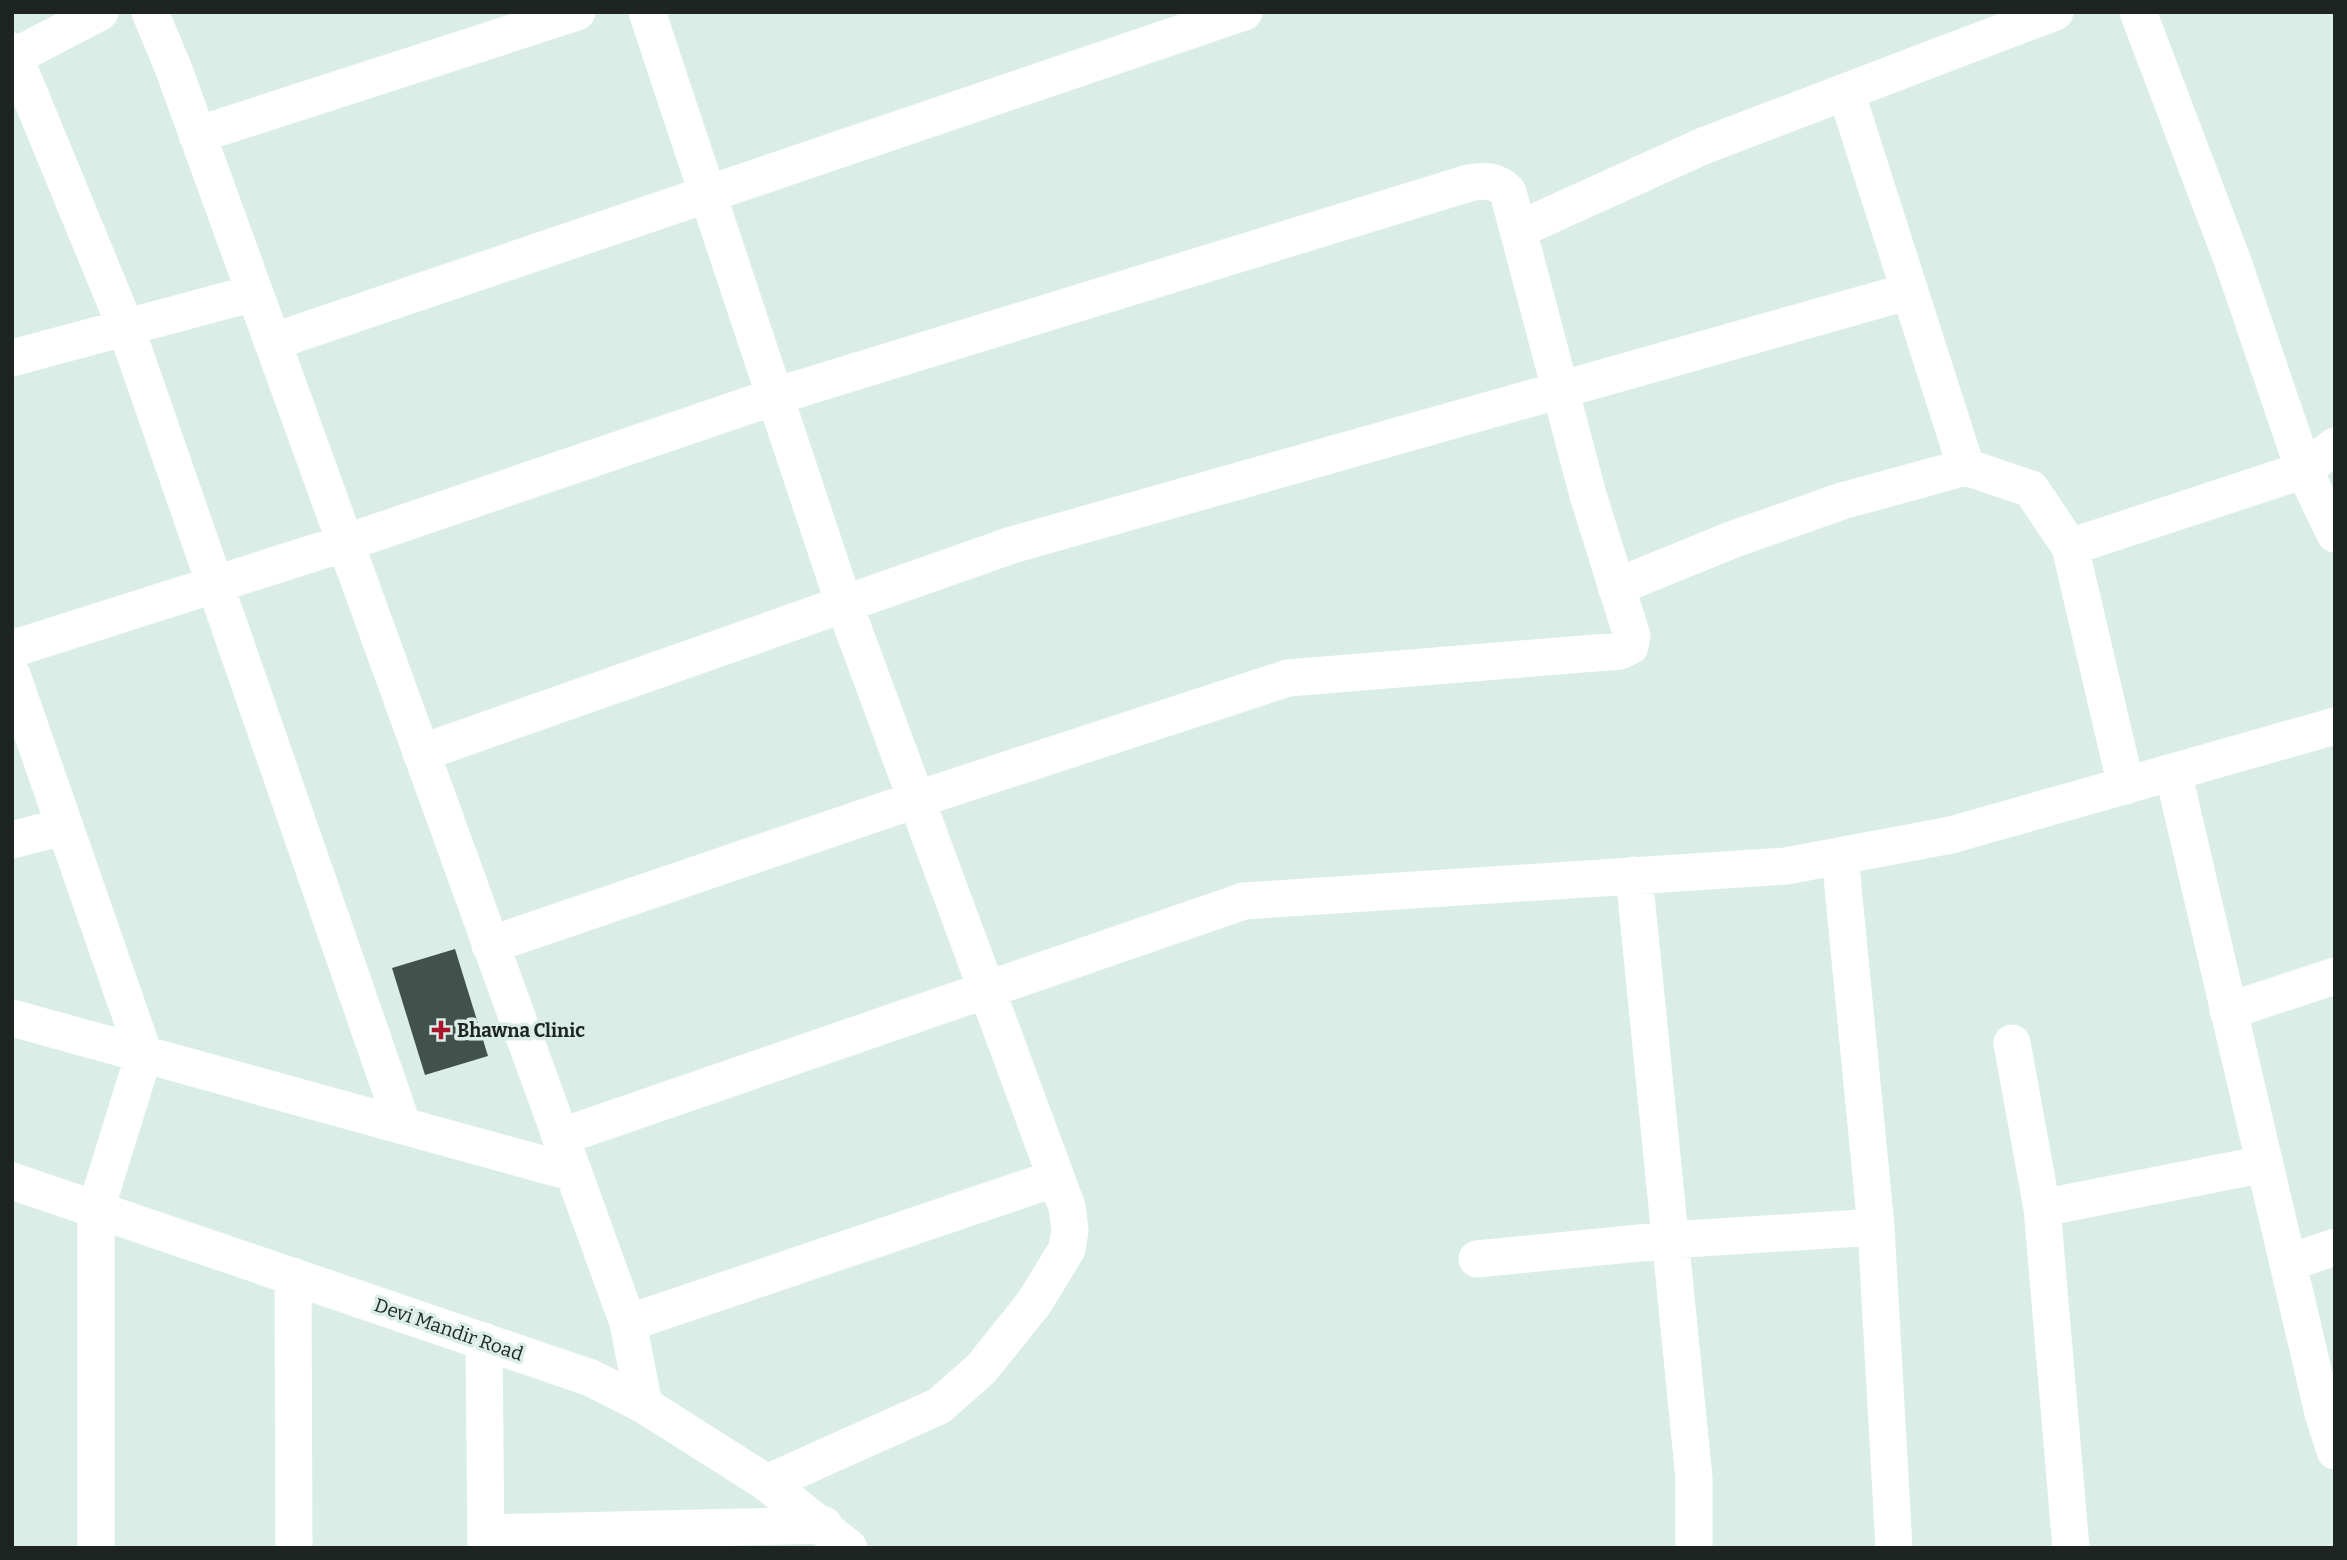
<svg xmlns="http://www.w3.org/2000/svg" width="2347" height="1560" font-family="Bitter,serif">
<rect width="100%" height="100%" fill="#daeee7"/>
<path fill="#41524c" d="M455,949L488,1056L425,1075L392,968Z"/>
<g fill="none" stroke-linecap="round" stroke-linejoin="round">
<path stroke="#fff" stroke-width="37" d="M150,12L174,70L628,1323L644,1405
M647,12L844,604L1067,1207L1070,1231L1067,1249L1034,1303L981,1369L939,1406L767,1483
M2138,12L2233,262L2304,470L2335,534
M12,51L126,328L403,1126
M12,58L100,12
M1846,92L1966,467
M197,135L577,12
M1520,229L1703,146L2055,12
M272,342L1244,12
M12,358L254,293
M2070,547L2304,470L2335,446
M1616,587L1734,539L1842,501L1966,467L2031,489L2070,547L2126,786
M12,649L345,543L776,396L1469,183C1486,180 1496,180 1508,192L1588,495L1632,636L1630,646L1620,651L1288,678L915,800L490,945
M12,675L144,1054L96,1209V1548
M421,753L1012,545L1910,291
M2173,772L2323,1413L2335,1451
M12,840L65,826
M1840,856L1876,1227L1894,1548
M1634,875L1694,1478V1548
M2228,1011L2335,976
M12,1018L574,1173
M2012,1043L2042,1208L2071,1548
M560,1137L1244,901L1786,866L1951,835L2335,726
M12,1181L591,1378L644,1405L767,1483L849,1548
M2042,1208L2264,1164
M1477,1259L1670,1240L1876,1227
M2288,1263L2335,1247
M293,1276L294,1548
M628,1323L1056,1178
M484,1341L486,1548
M486,1533L824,1525"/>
</g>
<path fill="#aa152c" stroke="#daeee7" stroke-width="2.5" d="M437.5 1019.5h7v7h7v7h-7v7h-7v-7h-7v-7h7z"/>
<g text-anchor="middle" stroke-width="7" stroke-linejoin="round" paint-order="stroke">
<g font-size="19" font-weight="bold" fill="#1d2422" stroke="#daeee7" text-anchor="start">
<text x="457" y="1037">Bhawna Clinic</text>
</g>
<g font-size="19" fill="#1d2422" stroke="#daeee7">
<text transform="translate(449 1329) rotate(19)" y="7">Devi Mandir Road</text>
</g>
</g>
<rect width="2347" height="1560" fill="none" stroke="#1d2422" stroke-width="28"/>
</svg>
